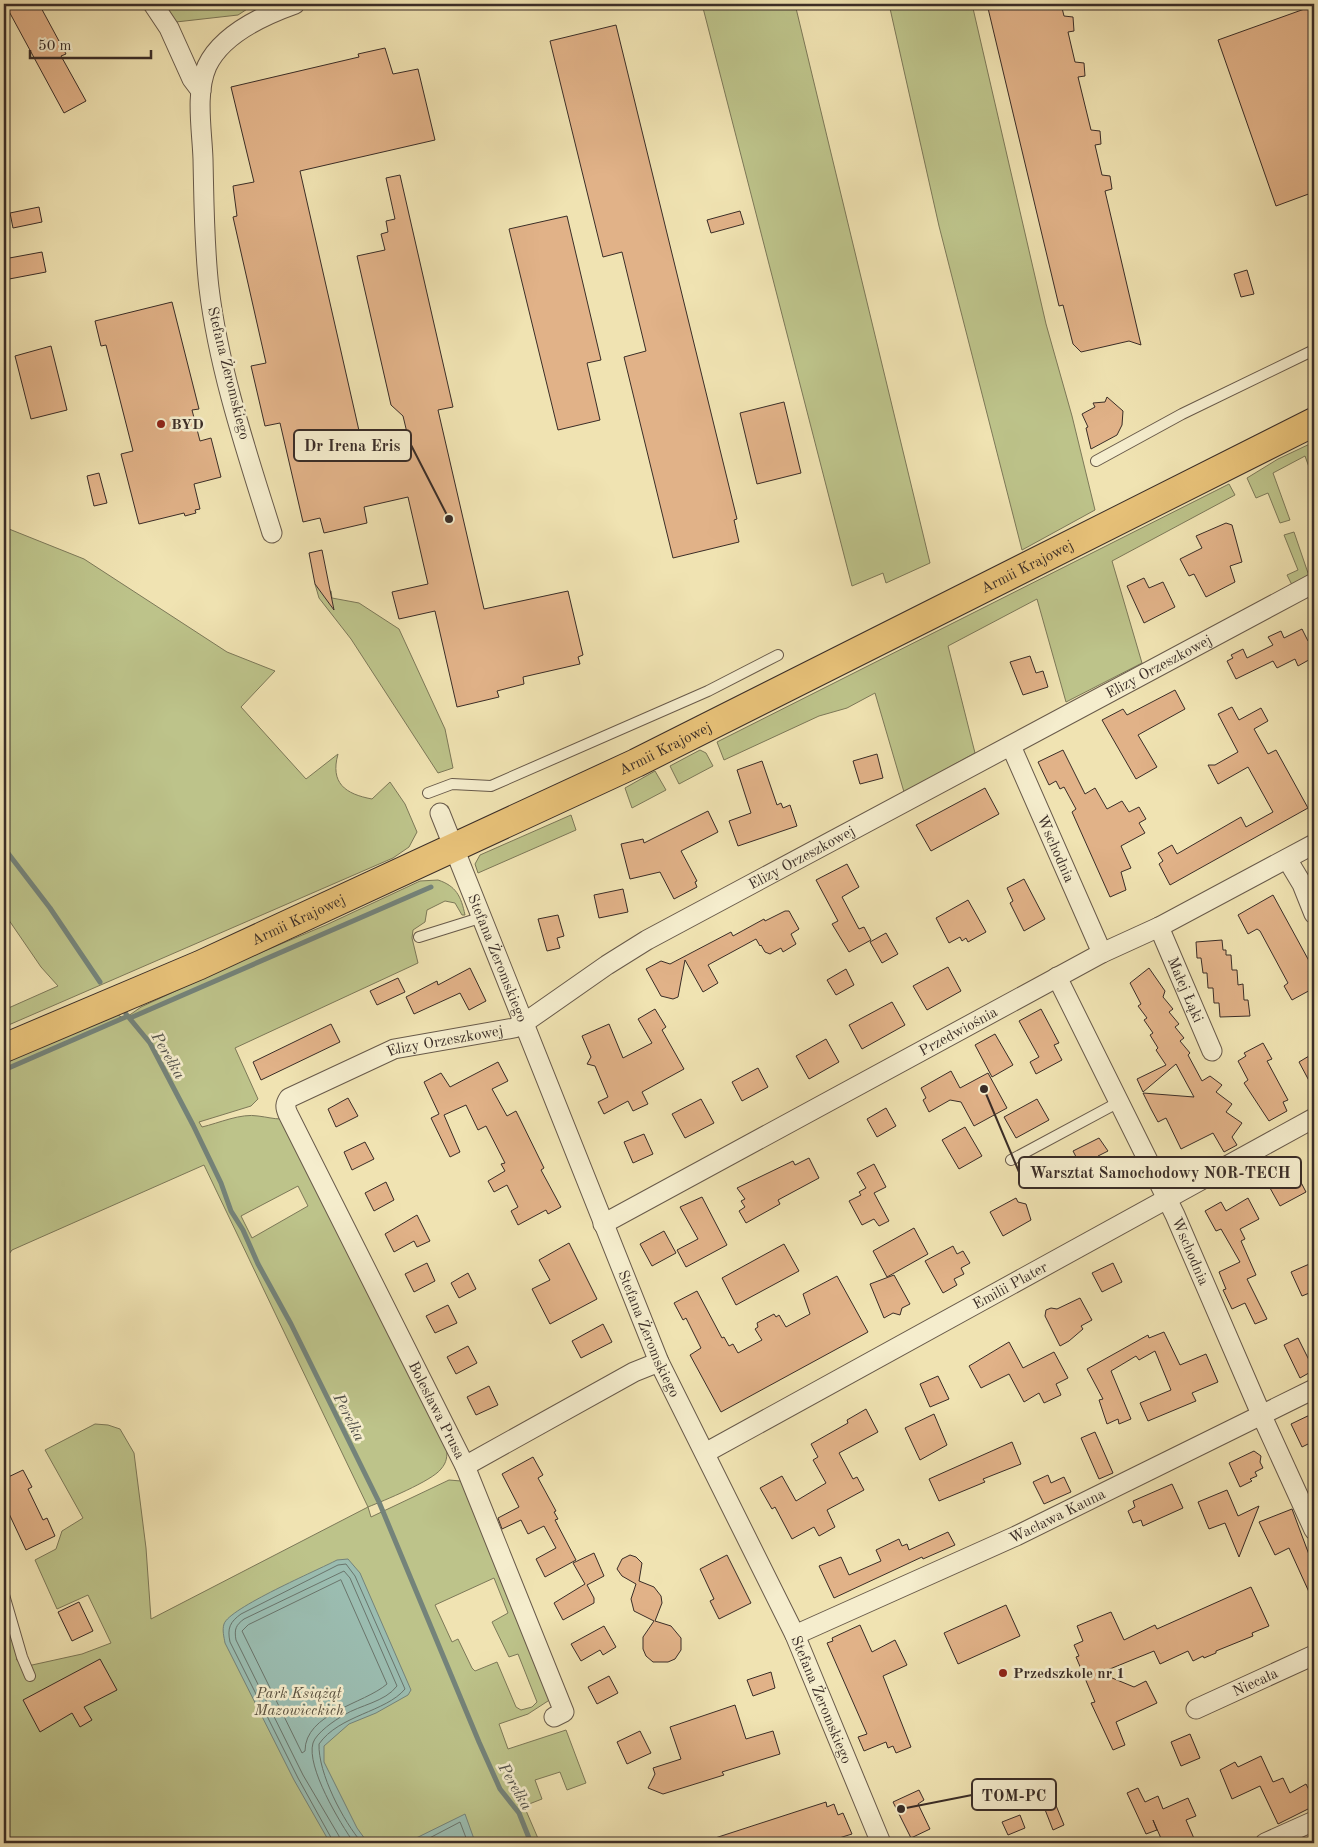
<svg xmlns="http://www.w3.org/2000/svg" width="1318" height="1847" font-family="'Old Standard TT',serif">
<rect width="100%" height="100%" fill="#f0e3b2"/>
<filter id="stains"><feTurbulence type="fractalNoise" baseFrequency=".004" numOctaves="4"/><feColorMatrix values="0 0 0 0 .2 0 0 0 0 .09 0 0 0 0 .02 0 0 0 .5 -.17"/></filter>
<radialGradient id="worn" r=".72"><stop offset=".6" stop-color="#630" stop-opacity="0"/><stop offset="1" stop-color="#630" stop-opacity=".3"/></radialGradient>
<path fill="#bdc38a" stroke="#7c7858" fill-rule="evenodd" d="M161,4H255L238,15L176,22Z
M702,4H795L930,563L886,583L883,573L852,586Z
M889,4H972L1046,324L1072,416L1095,510L1022,550L939,226Z
M1314,442V481L1305,456L1273,473L1290,520L1280,523L1268,493L1256,498L1247,478L1278,459Z
M1229,484L1235,495L1112,561L1142,663L1066,702L1037,599L948,646L975,753L904,792L875,693L847,708L819,716L724,760L717,742Z
M4,527L84,559L227,652L275,671L241,707L306,779L338,754C330,783 345,794 372,799L390,782L405,804L417,832L409,847L393,858L4,1027V1010L58,986L41,967L4,913Z
M1294,532L1309,576L1292,585L1287,575L1298,570L1284,535Z
M315,584L326,592L331,591L332,598L359,603L399,629L445,729L453,768L438,773L351,639L319,598Z
M700,750L706,753L713,766L679,784L670,766Z
M655,771L666,790L632,808L625,788Z
M571,815L576,830L478,873L475,864L480,855Z
M438,880C456,886 461,896 465,915H462L455,903L445,901L427,910L425,922L413,930L412,938L418,963L235,1048L258,1099L251,1106L199,1122L202,1127C219,1123 241,1113 258,1116C267,1117 273,1119 282,1119L447,1448C447,1457 447,1462 441,1469C432,1481 383,1501 368,1507L371,1517L449,1480L461,1481L551,1699L528,1714L499,1724L508,1749L566,1730L586,1783L567,1790L560,1772L535,1780L542,1799L524,1806L540,1843H4V1600L22,1657L16,1659L23,1667L82,1654L111,1643L88,1595L57,1609L35,1560L56,1549L62,1531L83,1518L45,1450L95,1424L108,1425L120,1429L134,1453L146,1548L151,1619L368,1507L204,1165L12,1250L4,1261V1061L117,1014L124,1019L141,1007L236,963L326,925L420,881ZM298,1186L308,1206L252,1238L241,1216ZM494,1578L508,1613L492,1622L509,1657L518,1654L537,1702L532,1707L521,1710L516,1707L497,1662L475,1671L472,1668L458,1639L452,1642L435,1605Z"/>
<path fill="#9bbdb1" stroke="#74837a" d="M348,1559L360,1573L411,1690L408,1695L376,1713L349,1724L324,1746V1762L357,1828L365,1839L379,1843H330L294,1780L225,1643C224,1637 222,1630 224,1624C229,1608 318,1570 337,1560Z
M465,1814L474,1839L473,1843H406Z"/>
<g fill="none" stroke-linecap="round" stroke-linejoin="round">
<path stroke="#6a756c" stroke-width="1" d="M341,1580L387,1684C364,1704 305,1713 305,1751L302,1753L242,1631L248,1625Z
M334,1843L298,1778L230,1642C227,1628 230,1622 241,1614L338,1565L346,1564L355,1576L405,1689C386,1712 339,1715 319,1744C318,1773 343,1821 362,1843
M340,1843L339,1836L303,1775L236,1640C234,1629 236,1625 244,1619L344,1571L350,1578L397,1686C385,1702 360,1705 344,1715C335,1720 316,1733 313,1743C306,1767 340,1823 354,1843
M420,1843L460,1822L468,1843"/>
<path stroke="#74837a" stroke-width="5" d="M4,848L50,908L100,982
M126,1014L150,1043L193,1125L221,1183L231,1211L243,1230L258,1264L291,1324L379,1502L479,1742L500,1789L519,1813L531,1843
M130,1018L431,887
M4,1070L128,1016"/>
</g>
<path fill="#e1b288" stroke="#3a2d27" d="M5,4H39L66,54L61,56L86,101L64,113Z
M987,4H1061L1064,16L1073,17L1074,31L1068,32L1075,62L1084,63L1085,76L1078,77L1091,130L1100,131L1101,144L1095,145L1102,175L1110,176L1112,189L1105,191L1141,345L1129,341L1081,352L1073,344L1063,305L1059,306Z
M1310,7L1314,19V192L1276,206L1218,40Z
M616,25L737,519L734,520L739,542L673,558L624,357L646,351L622,252L603,257L550,41Z
M385,48L393,74L418,69L435,140L300,171L360,435L365,434L369,451L409,441L403,416L391,405L357,256L385,250L381,234L388,232L386,221L395,219L386,178L400,175L453,407L438,410L484,609L568,591L583,655L578,657L580,664L523,677L524,684L497,691L499,697L457,707L435,611L399,619L392,592L428,584L408,497L364,507L367,523L324,533L320,518L303,522L280,423L265,426L251,366L266,363L233,217L237,216L233,186L254,182L231,87L359,57L358,54Z
M39,207L42,222L13,228L10,213Z
M740,211L744,224L711,233L707,220Z
M567,216L601,360L587,363L600,420L558,430L509,229Z
M42,252L46,272L4,280V259Z
M1247,270L1254,294L1241,297L1234,274Z
M172,302L199,409L192,410L200,441L211,438L221,477L194,484L200,509L195,510L196,513L185,516L184,513L139,524L121,454L133,451L106,345L101,346L95,321Z
M51,346L67,410L31,419L15,356Z
M1107,397L1123,411L1122,425L1117,435L1091,449L1086,428L1088,427L1082,414L1095,407L1093,403L1105,402Z
M784,402L801,473L757,484L740,413Z
M99,473L107,503L94,506L87,476Z
M1226,523L1232,525L1242,562L1230,566L1235,582L1206,597L1194,574L1189,576L1180,559L1202,548L1196,536Z
M322,550L334,610L315,584L309,553Z
M1144,578L1149,588L1163,582L1175,607L1144,623L1127,586Z
M1302,629L1308,641L1314,638V657L1298,666L1295,659L1277,668L1273,661L1236,679L1227,661L1233,658L1231,655L1243,649L1247,658L1273,645L1268,637L1281,631L1284,638Z
M1030,656L1036,673L1043,671L1048,687L1023,695L1010,662Z
M1175,690L1185,709L1138,735L1157,767L1136,779L1102,720L1123,709L1127,715Z
M1232,707L1239,720L1261,708L1268,721L1254,729L1268,754L1276,750L1308,808L1170,885L1159,864L1163,861L1158,853L1172,845L1177,854L1241,817L1246,827L1273,812L1248,767L1218,784L1208,765H1215L1238,752L1218,714Z
M1063,750L1085,794L1095,788L1107,809L1122,801L1129,812L1139,807L1146,819L1139,823L1145,833L1121,846L1131,868L1121,872L1126,890L1110,897L1072,812L1076,809L1064,787L1060,789L1056,781L1049,785L1038,762Z
M877,754L883,778L860,784L853,761Z
M762,761L777,805L781,803L783,808L790,805L797,826L738,846L729,821L751,813L737,770Z
M985,788L999,814L931,851L916,825Z
M708,811L718,832L681,851L697,881L695,882L697,887L674,899L660,872L630,879L621,844L643,839L644,843Z
M847,864L859,887L842,897L859,929L864,927L871,940L849,952L832,924L838,921L816,880Z
M1024,879L1045,919L1024,931L1010,903L1013,901L1007,888Z
M623,889L628,912L599,918L594,895Z
M1273,895L1314,970V988L1292,1000L1284,986L1288,983L1260,931L1257,929L1248,934L1238,915Z
M968,900L986,932L968,942L966,938L962,941L960,937L949,943L936,918Z
M785,911H789L799,929L791,934L796,944L783,952L781,948L770,954L765,952L761,945L760,946L756,939L708,965L718,983L703,992L685,960L678,997L673,999L661,996L646,969L661,961L670,964L731,932L733,936L764,919L765,921Z
M558,915L564,936L557,938L560,948L547,951L538,919Z
M886,933L898,954L882,963L870,942Z
M1222,940L1223,950H1226V955H1231L1232,970H1237L1238,985L1243,984L1244,1000H1248L1250,1016L1220,1017L1219,1003H1214L1213,988H1208L1207,973H1203L1201,958H1197L1196,942Z
M948,967L961,991L927,1010L913,986Z
M470,968L486,1001L469,1010L460,993L414,1014L406,997L437,981L438,985Z
M1149,968L1165,991L1163,997L1173,1009L1169,1012L1179,1024L1175,1027L1184,1038L1180,1041L1190,1053L1188,1055L1202,1081L1210,1076L1222,1085L1216,1092L1232,1104L1226,1112L1242,1123L1232,1137L1237,1145L1224,1152L1213,1133L1181,1149L1166,1118L1158,1122L1151,1109L1143,1093L1194,1097L1176,1064L1143,1092L1137,1079L1166,1065L1156,1050L1158,1048L1150,1035L1153,1033L1144,1020L1147,1018L1138,1006L1141,1004L1130,983Z
M846,969L854,985L836,995L827,980Z
M398,978L405,992L377,1005L370,991Z
M892,1002L905,1025L862,1049L849,1025Z
M655,1009L666,1027L662,1030L684,1069L642,1092L648,1104L633,1111L628,1101L604,1114L598,1102L608,1097L595,1066L587,1064L591,1057L582,1036L609,1024L623,1058L652,1043L638,1019Z
M1041,1009L1059,1043L1054,1045L1062,1060L1036,1074L1030,1062L1039,1057L1019,1021Z
M331,1024L340,1042L261,1080L253,1062Z
M995,1034L1013,1065L992,1077L975,1045Z
M826,1039L839,1062L809,1079L796,1056Z
M1263,1043L1272,1059L1267,1061L1288,1100L1283,1102L1287,1111L1269,1121L1244,1083L1248,1080L1238,1061L1246,1056L1244,1053Z
M1314,1053V1090L1299,1062Z
M498,1062L508,1081L492,1089L507,1116L516,1111L544,1168L541,1170L561,1207L548,1214L546,1210L518,1225L511,1211L518,1207L507,1185L494,1192L488,1181L505,1171L501,1164L505,1163L486,1126L478,1130L466,1105L444,1115L460,1152L450,1157L431,1118L439,1114L424,1082L441,1073L450,1087Z
M758,1068L768,1087L742,1101L732,1082Z
M951,1071L960,1088L988,1073L1007,1108L974,1126L961,1102L950,1100L929,1112L923,1100L926,1098L921,1088Z
M348,1098L358,1116L336,1127L328,1109Z
M701,1099L714,1123L685,1138L672,1114Z
M1037,1099L1049,1120L1016,1138L1004,1117Z
M886,1108L896,1126L877,1137L867,1119Z
M965,1127L982,1156L959,1169L942,1140Z
M644,1134L653,1154L633,1163L624,1142Z
M1099,1138L1108,1151L1098,1156L1106,1170L1088,1180L1073,1151Z
M365,1142L374,1159L352,1170L344,1152Z
M809,1158L819,1178L778,1200L780,1204L746,1223L739,1211L745,1207L741,1201L745,1199L737,1188L793,1161L795,1165Z
M874,1164L886,1187L874,1193L889,1221L879,1226L874,1219L862,1225L849,1201L861,1195L859,1192L866,1188L857,1173Z
M1295,1171L1306,1192L1280,1206L1270,1188L1278,1184L1276,1181Z
M386,1182L394,1200L374,1211L365,1193Z
M702,1197L727,1245L686,1267L677,1250L698,1239L680,1207Z
M1016,1198L1018,1202L1026,1204L1031,1220L1003,1236L990,1212Z
M1248,1198L1259,1219L1240,1229L1245,1239L1241,1241L1256,1275L1247,1279L1267,1319L1255,1324L1245,1303L1232,1309L1223,1290L1226,1289L1219,1272L1240,1262L1221,1229L1216,1231L1205,1211L1221,1202L1226,1211Z
M417,1215L430,1241L417,1247L414,1241L394,1252L385,1234Z
M914,1228L928,1254L887,1277L873,1251Z
M664,1231L676,1253L652,1266L640,1244Z
M569,1243L597,1299L550,1324L532,1289L550,1280L539,1260Z
M784,1244L799,1271L736,1305L722,1278Z
M953,1246L957,1254L963,1251L970,1263L961,1268L964,1274L954,1279L957,1285L943,1293L925,1261Z
M1314,1262V1291L1302,1296L1291,1272Z
M427,1263L435,1281L414,1292L405,1274Z
M1113,1263L1122,1282L1102,1292L1092,1273Z
M468,1273L476,1289L459,1298L451,1283Z
M894,1275L910,1304L902,1308L900,1315L893,1313L884,1318L870,1284Z
M837,1276L868,1332L721,1412L690,1355L701,1348L686,1318L683,1320L674,1303L697,1291L722,1338L724,1337L729,1346L733,1344L738,1353L762,1340L755,1329L758,1327L757,1323L774,1314L776,1317L779,1315L786,1327L810,1314L803,1294Z
M1080,1298L1092,1320L1081,1326L1083,1329L1069,1341L1060,1346L1045,1316L1046,1310L1051,1308L1057,1309Z
M448,1305L457,1323L435,1333L426,1316Z
M603,1324L612,1342L581,1358L572,1341Z
M1164,1332L1180,1365L1206,1354L1218,1382L1192,1393L1196,1401L1148,1421L1140,1403L1171,1390L1155,1351L1139,1360L1136,1356L1111,1371L1131,1419L1119,1424L1118,1419L1107,1424L1099,1400L1103,1399L1087,1369L1148,1335L1149,1338Z
M1298,1338L1314,1370L1300,1378L1284,1345Z
M1009,1342L1023,1368L1054,1352L1068,1378L1056,1384L1061,1395L1044,1403L1039,1393L1024,1402L1009,1374L981,1388L969,1366Z
M468,1346L477,1363L456,1374L447,1357Z
M938,1376L949,1399L930,1407L920,1384Z
M489,1386L498,1405L476,1415L467,1397Z
M866,1409L878,1432L839,1453L853,1479L857,1477L864,1490L827,1510L835,1527L819,1536L814,1527L792,1539L775,1507L772,1509L760,1488L782,1476L796,1501L826,1483L813,1460L818,1457L811,1444L848,1423L847,1420Z
M1314,1413V1441L1302,1447L1291,1424Z
M934,1414L947,1445L920,1460L905,1428Z
M1095,1432L1113,1473L1099,1479L1081,1438Z
M1012,1442L1021,1464L983,1479L985,1482L939,1501L929,1479Z
M1254,1451L1261,1456L1260,1462L1263,1468L1255,1472L1257,1476L1250,1479L1252,1481L1240,1487L1229,1463Z
M533,1457L543,1475L538,1478L556,1511L554,1512L558,1519L555,1520L576,1560L545,1577L536,1559L556,1548L544,1526L528,1534L521,1520L502,1529L498,1518L519,1507L502,1474Z
M23,1470L32,1487L28,1489L43,1520L47,1518L55,1536L26,1550L4,1503V1479Z
M1048,1475L1051,1483L1064,1477L1071,1492L1044,1504L1033,1482Z
M1172,1484L1183,1508L1143,1526L1141,1520L1133,1523L1128,1511L1135,1507L1133,1501Z
M1227,1490L1238,1516L1259,1506L1239,1557L1225,1523L1209,1529L1198,1502Z
M1292,1509L1314,1568V1603L1289,1548L1275,1555L1259,1522Z
M948,1532L955,1545L923,1559L922,1557L834,1598L819,1566L841,1557L849,1575L881,1561L876,1550L899,1539L902,1546L907,1544L909,1550Z
M594,1553L604,1576L587,1585L594,1598V1603L563,1620L554,1603L585,1584L573,1563Z
M630,1555L636,1557L642,1563L639,1581L654,1587L661,1596L662,1603L655,1621L671,1626L681,1638V1650L675,1659L668,1662H653L646,1656L643,1649V1637L654,1621L634,1611L631,1599L636,1584L622,1576L617,1569L622,1559Z
M727,1555L751,1603L719,1619L710,1601L714,1599L700,1569Z
M1251,1587L1269,1626L1252,1633L1253,1636L1216,1651V1653L1204,1658L1203,1656L1193,1661L1188,1651L1160,1664L1154,1651L1100,1673L1134,1687L1146,1681L1157,1703L1116,1722L1125,1745L1113,1750L1091,1703L1095,1702L1076,1657L1079,1656L1074,1645L1083,1641L1077,1626L1111,1612L1124,1640L1155,1625L1157,1629Z
M79,1602L93,1631L72,1641L58,1612Z
M1006,1605L1020,1636L958,1664L944,1633Z
M860,1625L872,1652L895,1640L907,1665L883,1676L911,1747L896,1753L893,1746L888,1748L886,1742L864,1751L858,1737L867,1734L827,1643L833,1641L832,1638Z
M604,1626L616,1647L603,1655L600,1650L581,1661L571,1644Z
M100,1659L117,1690L84,1707L92,1720L80,1727L72,1713L40,1732L23,1700Z
M771,1672L775,1688L753,1696L747,1680Z
M609,1676L618,1693L597,1704L588,1687Z
M735,1705L746,1739L773,1731L780,1754L722,1772L724,1775L663,1794L648,1788L655,1774L653,1768L681,1759L670,1727Z
M640,1731L651,1753L627,1764L617,1742Z
M1190,1734L1200,1758L1181,1766L1171,1742Z
M1261,1756L1273,1782L1283,1778L1290,1793L1306,1784L1314,1800V1806L1278,1824L1260,1786L1232,1799L1220,1770L1235,1762L1238,1767Z
M1138,1788L1145,1802L1158,1796L1163,1809L1188,1798L1196,1816L1186,1820L1196,1843H1163L1153,1820L1157,1830L1146,1834L1127,1793Z
M919,1790L924,1800L918,1804L930,1829L911,1838L893,1802Z
M826,1802L827,1807L834,1804L838,1815L843,1813L852,1834L823,1843H709V1840Z
M1055,1803L1064,1825L1053,1830L1044,1807Z
M1020,1815L1025,1828L1008,1835L1002,1822Z"/>
<g fill="none" stroke-linecap="round" stroke-linejoin="round">
<g stroke="#685a4a" stroke-width="12">
<path id="service" d="M1096,461L1182,414L1314,350
M428,793L452,784L491,786L708,691L778,655
M419,937L483,917
M1011,1160L1119,1102
M4,1595L22,1657L30,1676"/>
</g>
<g stroke="#685a4a" stroke-width="21">
<g id="minor">
<path d="M153,4L169,28L192,79L201,91"/>
<path d="M272,533C247,453 219,371 209,288C204,245 204,202 203,159C202,130 195,93 207,66C222,34 264,15 295,4"/>
<path id="s1" d="M1011,746L1102,953"/>
<path id="s2" d="M440,813L659,1362L795,1635L881,1843"/>
<path d="M1287,859L1302,884L1314,914"/>
<path id="s3" d="M1159,927L1212,1051"/>
<path id="s4" d="M1057,977L1175,1215L1261,1414L1314,1530"/>
<path id="s5" d="M603,1224L1102,953L1159,927L1314,844"/>
<path id="s6" d="M705,1453L1314,1118"/>
<path d="M465,1466L634,1372L659,1362"/>
<path id="s7" d="M795,1635L1016,1536L1314,1389"/>
<path id="s8" d="M1196,1709L1314,1655"/>
<path id="s9" d="M554,1717L564,1712L465,1466L288,1114C285,1107 285,1104 289,1098L394,1049L514,1028L524,1023L607,965L647,940L1314,583"/>
<path d="M1265,1843L1314,1821"/>
</g>
</g>
<g stroke="#3a2d27" stroke-width="30">
<g id="primary">
<path id="s10" d="M4,1048L200,965L636,763L1314,422"/>
</g>
</g>
<use href="#service" stroke="#f5edcd" stroke-width="10"/>
<use href="#minor" stroke="#f5edcd" stroke-width="19"/>
<use href="#primary" stroke="#e8c279" stroke-width="28"/>
</g>
<g fill="#8f2418" stroke="#f5edcd" stroke-width="2">
<circle cx="161" cy="424" r="5"/>
<circle cx="1003" cy="1673" r="5"/>
</g>
<g text-anchor="middle" stroke-width="5" stroke-linejoin="round" paint-order="stroke">
<g font-size="15" fill="#3a2d27" stroke="#f5edcd">
<text transform="translate(229 373) rotate(76)" y="5">Stefana Żeromskiego</text>
<text dy="5" stroke="none"><textPath href="#s10" startOffset="1131">Armii Krajowej</textPath></text>
<text dy="5" stroke="none"><textPath href="#s9" startOffset="1665">Elizy Orzeszkowej</textPath></text>
<text dy="5" stroke="none"><textPath href="#s10" startOffset="726">Armii Krajowej</textPath></text>
<text dy="5" stroke="none"><textPath href="#s1" startOffset="112">Wschodnia</textPath></text>
<text dy="5" stroke="none"><textPath href="#s9" startOffset="1260">Elizy Orzeszkowej</textPath></text>
<text dy="5" stroke="none"><textPath href="#s10" startOffset="321">Armii Krajowej</textPath></text>
<text dy="5" stroke="none"><textPath href="#s2" startOffset="156">Stefana Żeromskiego</textPath></text>
<text dy="5" stroke="none"><textPath href="#s3" startOffset="68">Małej Łąki</textPath></text>
<text dy="5" stroke="none"><textPath href="#s5" startOffset="404">Przedwiośnia</textPath></text>
<text dy="5" stroke="none"><textPath href="#s9" startOffset="855">Elizy Orzeszkowej</textPath></text>
<text dy="5" stroke="none"><textPath href="#s4" startOffset="305">Wschodnia</textPath></text>
<text dy="5" stroke="none"><textPath href="#s6" startOffset="348">Emilii Plater</textPath></text>
<text dy="5" stroke="none"><textPath href="#s2" startOffset="561">Stefana Żeromskiego</textPath></text>
<text transform="translate(437 1410) rotate(63)" y="5">Bolesława Prusa</text>
<text dy="5" stroke="none"><textPath href="#s7" startOffset="288">Wacława Kauna</textPath></text>
<text dy="5" stroke="none"><textPath href="#s8" startOffset="65">Niecała</textPath></text>
<text dy="5" stroke="none"><textPath href="#s2" startOffset="966">Stefana Żeromskiego</textPath></text>
</g>
<g font-size="15" font-weight="bold" fill="#3a2d27" stroke="#f5edcd" text-anchor="start">
<text x="171" y="429">BYD</text>
<text x="1013" y="1678">Przedszkole nr 1</text>
</g>
<g font-size="15" font-style="italic" fill="#5b5240" stroke="#f5edcd">
<text x="299" y="1698">Park Książąt<tspan x="299" dy="17">Mazowieckich</tspan></text>
</g>
<g font-size="16" font-style="italic" fill="#52514a" stroke="#f5edcd">
<text transform="translate(169 1055) rotate(60)" y="6">Perełka</text>
<text transform="translate(350 1417) rotate(63)" y="6">Perełka</text>
<text transform="translate(516 1786) rotate(60)" y="6">Perełka</text>
</g>
</g>
<path fill="none" stroke="#3a2d27" stroke-width="2" d="M449 519L411 445M984 1089L1019 1172M901 1809L972 1795"/>
<g fill="#3a2d27" stroke="#f5edcd" stroke-width="2">
<circle cx="449" cy="519" r="5"/>
<circle cx="984" cy="1089" r="5"/>
<circle cx="901" cy="1809" r="5"/>
</g>
<g fill="#f5edcd" stroke="#3a2d27" stroke-width="2">
<rect x="294" y="430" width="117" height="31" rx="5"/>
<rect x="1019" y="1157" width="282" height="31" rx="5"/>
<rect x="972" y="1779" width="84" height="31" rx="5"/>
</g>
<g font-size="16" text-anchor="middle" font-weight="bold" fill="#3a2d27">
<text x="352" y="451">Dr Irena Eris</text>
<text x="1160" y="1178">Warsztat Samochodowy NOR-TECH</text>
<text x="1014" y="1801">TOM-PC</text>
</g>
<rect width="1318" height="1847" fill="none" stroke="#f0e3b2" stroke-width="20"/>
<rect x="5" y="5" width="1308" height="1837" fill="none" stroke="#3a2d27" stroke-width="2.5"/>
<rect x="10" y="10" width="1298" height="1827" fill="none" stroke="#3a2d27"/>
<path d="M30 50v8h121v-8" fill="none" stroke="#3a2d27" stroke-width="2.5"/>
<text x="38" y="50" font-size="15" fill="#3a2d27" stroke="#f5edcd" stroke-width="4" paint-order="stroke">50 m</text>
<rect width="100%" height="100%" filter="url(#stains)"/>
<rect width="100%" height="100%" fill="url(#worn)"/>
</svg>
